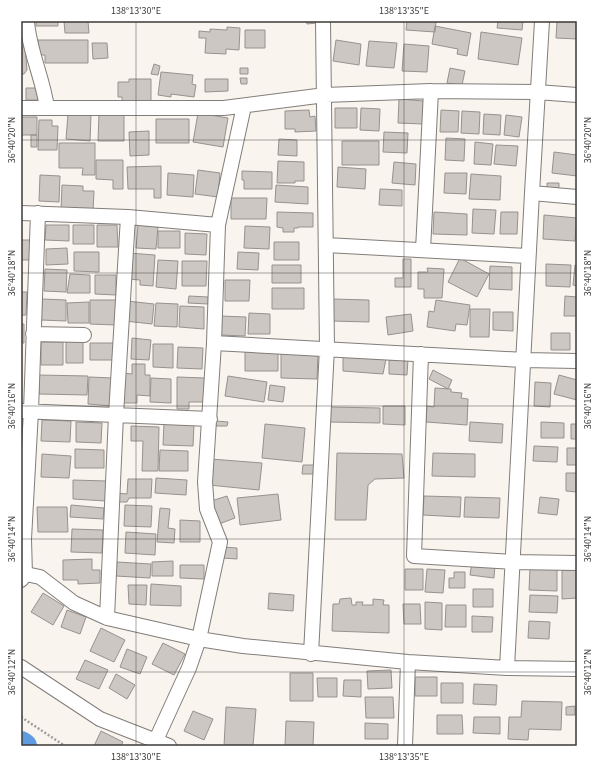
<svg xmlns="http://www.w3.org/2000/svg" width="598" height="767" font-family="'Source Sans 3',sans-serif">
<rect width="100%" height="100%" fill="#faf4ef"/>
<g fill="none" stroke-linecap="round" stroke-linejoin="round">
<path stroke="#5f9cdf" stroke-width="26" d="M21,744L24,746"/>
</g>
<path fill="#cdc7c3" stroke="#97928e" d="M36,21H58V26H36Z
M64,21H88L89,33H65Z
M306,21H317V23L307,24Z
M407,21H436L435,32L406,30Z
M498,21H523L522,30L497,28Z
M557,21H577V39L556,38Z
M435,26L471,33L467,56L457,54L458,49L432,44Z
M227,27L240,28L239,50L226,49V54L205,53L206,38H199V31L210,32V29L227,30Z
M245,30H265V48H245Z
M481,32L522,38L518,65L478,59Z
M38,40H88V63H45V55H38Z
M336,40L361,44L359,65L333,61Z
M369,41L397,43L394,68L366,66Z
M92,43H107L108,58L93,59Z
M404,44L429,46L427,72L402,71Z
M21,47H25L27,70L24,74H21Z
M154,64L160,66L158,75L151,74Z
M240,68H248V74H240Z
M450,68L465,71L462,85L447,83Z
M161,72L193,75L192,84L196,85L194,97L171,94V97L158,95Z
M240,78H247V84H241Z
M129,79H151V101H122V97H118V82H129Z
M205,79H228V91L205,92Z
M26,88H39V100H26Z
M399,99L424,101L423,124L398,123Z
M335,108H357V128H335Z
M361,108L380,109L379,131L360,130Z
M309,110L310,117L315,116L316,131L295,132V129H285V111Z
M441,110L459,111L458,132H440Z
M462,111L480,112L479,134L461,133Z
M99,113L124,114V141H98Z
M198,113L228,118L223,147L193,142Z
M68,114L91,115L90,141L66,139Z
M484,114L501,115L500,135L483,134Z
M506,115L522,117L519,137L504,135Z
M21,117H37V135H21Z
M156,119H189V143H156Z
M39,120H52V126H58L57,150H38Z
M149,131V155L130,156L129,132Z
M384,132L408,133L407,153L383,152Z
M31,135H37V147H31Z
M446,138L465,139L464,161L445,160Z
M279,139L297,140V156L278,155Z
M342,141H379V165H342Z
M475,142L493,144L491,165L474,164Z
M59,143H95V175H82L83,168H59Z
M496,145L518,146L516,166L494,164Z
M554,152L577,155V176L552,173Z
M96,160H123V189H113V180L96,179Z
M278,161L304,162V181H295V183H277Z
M394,162L416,164L415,185L392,183Z
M161,166V198H154V189H128L127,167Z
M338,167L366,169L365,189L337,187Z
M198,170L220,173L218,197L195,194Z
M242,171L272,172V189H244V180H242Z
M168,173L194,175L193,197L167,195Z
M445,173H467L466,194L444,193Z
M471,174L501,176L500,200L469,199Z
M40,175L60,176L59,202L39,201Z
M547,183H559V190H547Z
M62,185L83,186V191H94L93,212L61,210Z
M276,185L308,187V204L275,202Z
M380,189L402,190V206L379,205Z
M231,198H267L266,219H231Z
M473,209L496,210L494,234L472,233Z
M277,212L313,213V227H298V228H294V232H283V228L277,227Z
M434,212L467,214V235L433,234Z
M501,212H518L517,234H500Z
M544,215L577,218L575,241L543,239Z
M46,225H69V241L45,240Z
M73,225H94V244H73Z
M97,225H117L118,247H97Z
M138,225L158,227L156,249L136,248Z
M245,226L270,227L269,249L244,248Z
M158,231H180V248H158Z
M185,233L207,234L206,255L185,254Z
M21,240H30V260H21Z
M274,242H299V260H274Z
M67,248L68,264L46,265V249Z
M74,252H99V272L74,271Z
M238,252L259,253L258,270L237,269Z
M128,253L155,255L153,286L140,285V280L127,279Z
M460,258L489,274L477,297L448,282Z
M403,259H411V287H395V278H403Z
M158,260L178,261L176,289L156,287Z
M182,261H207L206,286H182Z
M546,264L571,265L570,287L546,286Z
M272,265H301V283H272Z
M575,265H577V286L573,285Z
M490,266L512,267V290L489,289Z
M427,268L444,269L442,298H424V289H418V272H428Z
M45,269L67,270L66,292L44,291Z
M70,274L90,275V293H67Z
M95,275H116V295L95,294Z
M225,280H250L249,301H225Z
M272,288H304V309H272Z
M21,292H27L26,315H21Z
M189,296L208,297V304L188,303Z
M565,296L577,297V316H564Z
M42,299L66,300V321L41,320Z
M333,299L369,300V322L332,321Z
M90,300H117L116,325L90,324Z
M436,300L470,305L467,325L456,324L455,331L427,327L429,311L434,312Z
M127,301L154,304L152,324L125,321Z
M89,302V323H68L67,303Z
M156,303L178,304L177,327L154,326Z
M180,306L204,307V329L179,327Z
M470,309H490L489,337H470Z
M493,312H513V331L493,330Z
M249,313L270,314V334H248Z
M411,314L413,331L388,335L386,317Z
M220,316L246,317L245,336L220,335Z
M21,324H24V343H21Z
M551,333H570V350H551Z
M132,338L151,340L149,360L131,359Z
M66,339H83V363H66Z
M41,342H63V365H41Z
M90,343H114V360H90Z
M153,344H173V368L153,367Z
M178,347L203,348L202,369L177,368Z
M278,350V371H245V351Z
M281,351L318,352L317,379L281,378Z
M343,356L386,359L383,374L343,371Z
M408,359L407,375L389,374V360Z
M132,364H145V375H150V396L137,395V403H122L123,373L132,374Z
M433,370L452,380L448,389L429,379Z
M39,375L88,376L87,395L39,394Z
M559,375L577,380V400L554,394Z
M228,376L267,382L264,402L225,396Z
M89,377L113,378L112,406L88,404Z
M177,377L205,378V402H189V409H177Z
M151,378L171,379V403L150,402Z
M535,382L551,383L550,407L534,406Z
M270,385L285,387L283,402L268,400Z
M435,388L451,389V392L462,393L461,398L468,399L467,425L426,422L427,406L434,407Z
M383,406H405V425L383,424Z
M330,407L380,408V423L329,422Z
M42,420L71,421L70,442L41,441Z
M216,421L228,422L227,426H216Z
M76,422L102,423L101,443L76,442Z
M470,422L503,424L502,443L469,441Z
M541,422L564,423V438H541Z
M164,423L194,424L193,446L163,445Z
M265,424L305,428L302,462L262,458Z
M571,424H577V439H571Z
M131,426L159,427L158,471H142L143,441H131Z
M534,446L558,447L557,462L533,461Z
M567,448H577V465H567Z
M75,449L104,450V468H75Z
M160,450L188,451V471H159Z
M337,453L402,454L404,478L375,479L368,485L366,520H335Z
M433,453L475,454V477L432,476Z
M42,454L71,456L69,478L41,477Z
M211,459L262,463L259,490L209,485Z
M303,465H314L313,474H302Z
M566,473H577V492L566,491Z
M156,478L187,480L186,495L155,493Z
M128,479H152L151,498H129L127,502H117V493L127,494Z
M73,480L107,481L106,501L73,499Z
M278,494L281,520L240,525L237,498Z
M227,496L235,518L219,524L211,501Z
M424,496L461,497L460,517L423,515Z
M465,497L500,498L499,518L464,517Z
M540,497L559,499L557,515L538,513Z
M71,505L104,508L103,519L70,517Z
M125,505L152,506L151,527L124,526Z
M37,507H67L68,532H38Z
M160,508L170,509L168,528L175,529L174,543L157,542Z
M180,520L200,521V542H180Z
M72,529L103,530L102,553L71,552Z
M126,532L156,534L155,555L125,553Z
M223,547L237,548V559L222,558Z
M92,559V570H100V583L78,584V580H63V560Z
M173,561V576H152V562Z
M117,562L151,564L150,578L116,576Z
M472,562L495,564L494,578L470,575Z
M180,565H204V579L180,578Z
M530,568L557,569V591L529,590Z
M405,569H423V590H405Z
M427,569L445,570L443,593L425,592Z
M562,570H577V598L562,599Z
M454,572H465V588H449V578H454Z
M151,584L181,586V606L150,605Z
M128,585H147L146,605L129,604Z
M473,589H493V607H473Z
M43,593L64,606L53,625L31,612Z
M269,593L294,595L293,611L268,609Z
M530,595L558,596L557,613L529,612Z
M351,598L352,605H356V602H363L362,605H373V599L384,600L383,605H389V633L332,631L333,604H339L340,599Z
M425,602L442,603V630L425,629Z
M403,604H420L421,624H404Z
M446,605H466V627H445Z
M67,610L86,617L80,634L61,627Z
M472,616L493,617L492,632H472Z
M529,621L550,622L549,639L528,638Z
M101,628L125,640L114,662L90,651Z
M163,643L185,654L174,675L152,664Z
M127,649L147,657L140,674L120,667Z
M85,660L108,670L99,689L76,679Z
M391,670L392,688L368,689L367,671Z
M290,673H313V701H290Z
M116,674L135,685L127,699L109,688Z
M415,677H437V696H415Z
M317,678H337V697H318Z
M344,680H361V697L343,696Z
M441,683H463V703H441Z
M474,684L497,685L496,705L473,704Z
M365,697H393L394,718H366Z
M522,701L562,702L561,730L529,729L528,740L508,739L509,717H521Z
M575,706V715H566V707Z
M226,707L256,709L253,746H224Z
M193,711L213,719L204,740L184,731Z
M437,715H462L463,734H437Z
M474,717H500V734L473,733Z
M286,721L314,722L313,746H285Z
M365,723L388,724V739H365Z
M101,731L123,742L121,746H94Z"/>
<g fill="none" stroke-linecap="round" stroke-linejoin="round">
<g stroke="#827d79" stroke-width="16">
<path id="minor" d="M27,21C29,51 43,78 47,108
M21,108H224L325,95L431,91L537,92L577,95
M532,193L577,197
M21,213L128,217L218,225
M326,245L528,256
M423,250L431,91
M33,334L84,335
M214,343L524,360L577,361
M421,354L414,556L513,562L577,563
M21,411L210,419
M21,573L40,577L74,603L107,618L199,639L243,646L408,662L507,668L577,669
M21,580L25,575L24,539L31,411L38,213
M107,618L116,415L128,217
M311,654L327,348L323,21
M21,667L100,719L169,746
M507,668L532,193L542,21
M156,740L189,668L199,639L220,542L207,509L205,482L214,343L218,225L244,106
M405,746L408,662"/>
</g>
<path stroke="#a19d99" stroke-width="2.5" stroke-dasharray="2 2" stroke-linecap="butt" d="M21,717L65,746"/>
<use href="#minor" stroke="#fff" stroke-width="14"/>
</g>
<path fill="none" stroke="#3c3a38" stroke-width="1" stroke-opacity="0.45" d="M136,21V746M404,21V746M21,140H577M21,273H577M21,406H577M21,539H577M21,672H577"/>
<rect width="598" height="767" fill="none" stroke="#ffffff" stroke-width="44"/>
<rect x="22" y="22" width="554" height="723" fill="none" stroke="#3c3a38" stroke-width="1.5"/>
<g font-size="10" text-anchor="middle" fill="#3c3a38">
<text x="136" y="14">138°13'30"E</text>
<text x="404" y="14">138°13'35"E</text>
<text transform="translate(11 140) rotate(-90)" y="4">36°40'20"N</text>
<text transform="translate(587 140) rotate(-90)" y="4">36°40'20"N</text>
<text transform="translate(11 273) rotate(-90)" y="4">36°40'18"N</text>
<text transform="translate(587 273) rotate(-90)" y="4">36°40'18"N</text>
<text transform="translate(11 406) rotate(-90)" y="4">36°40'16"N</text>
<text transform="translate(587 406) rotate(-90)" y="4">36°40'16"N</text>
<text transform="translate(11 539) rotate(-90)" y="4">36°40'14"N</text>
<text transform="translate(587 539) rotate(-90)" y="4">36°40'14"N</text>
<text transform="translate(11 672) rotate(-90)" y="4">36°40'12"N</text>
<text transform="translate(587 672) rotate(-90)" y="4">36°40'12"N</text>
<text x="136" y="760">138°13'30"E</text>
<text x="404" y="760">138°13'35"E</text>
</g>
</svg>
